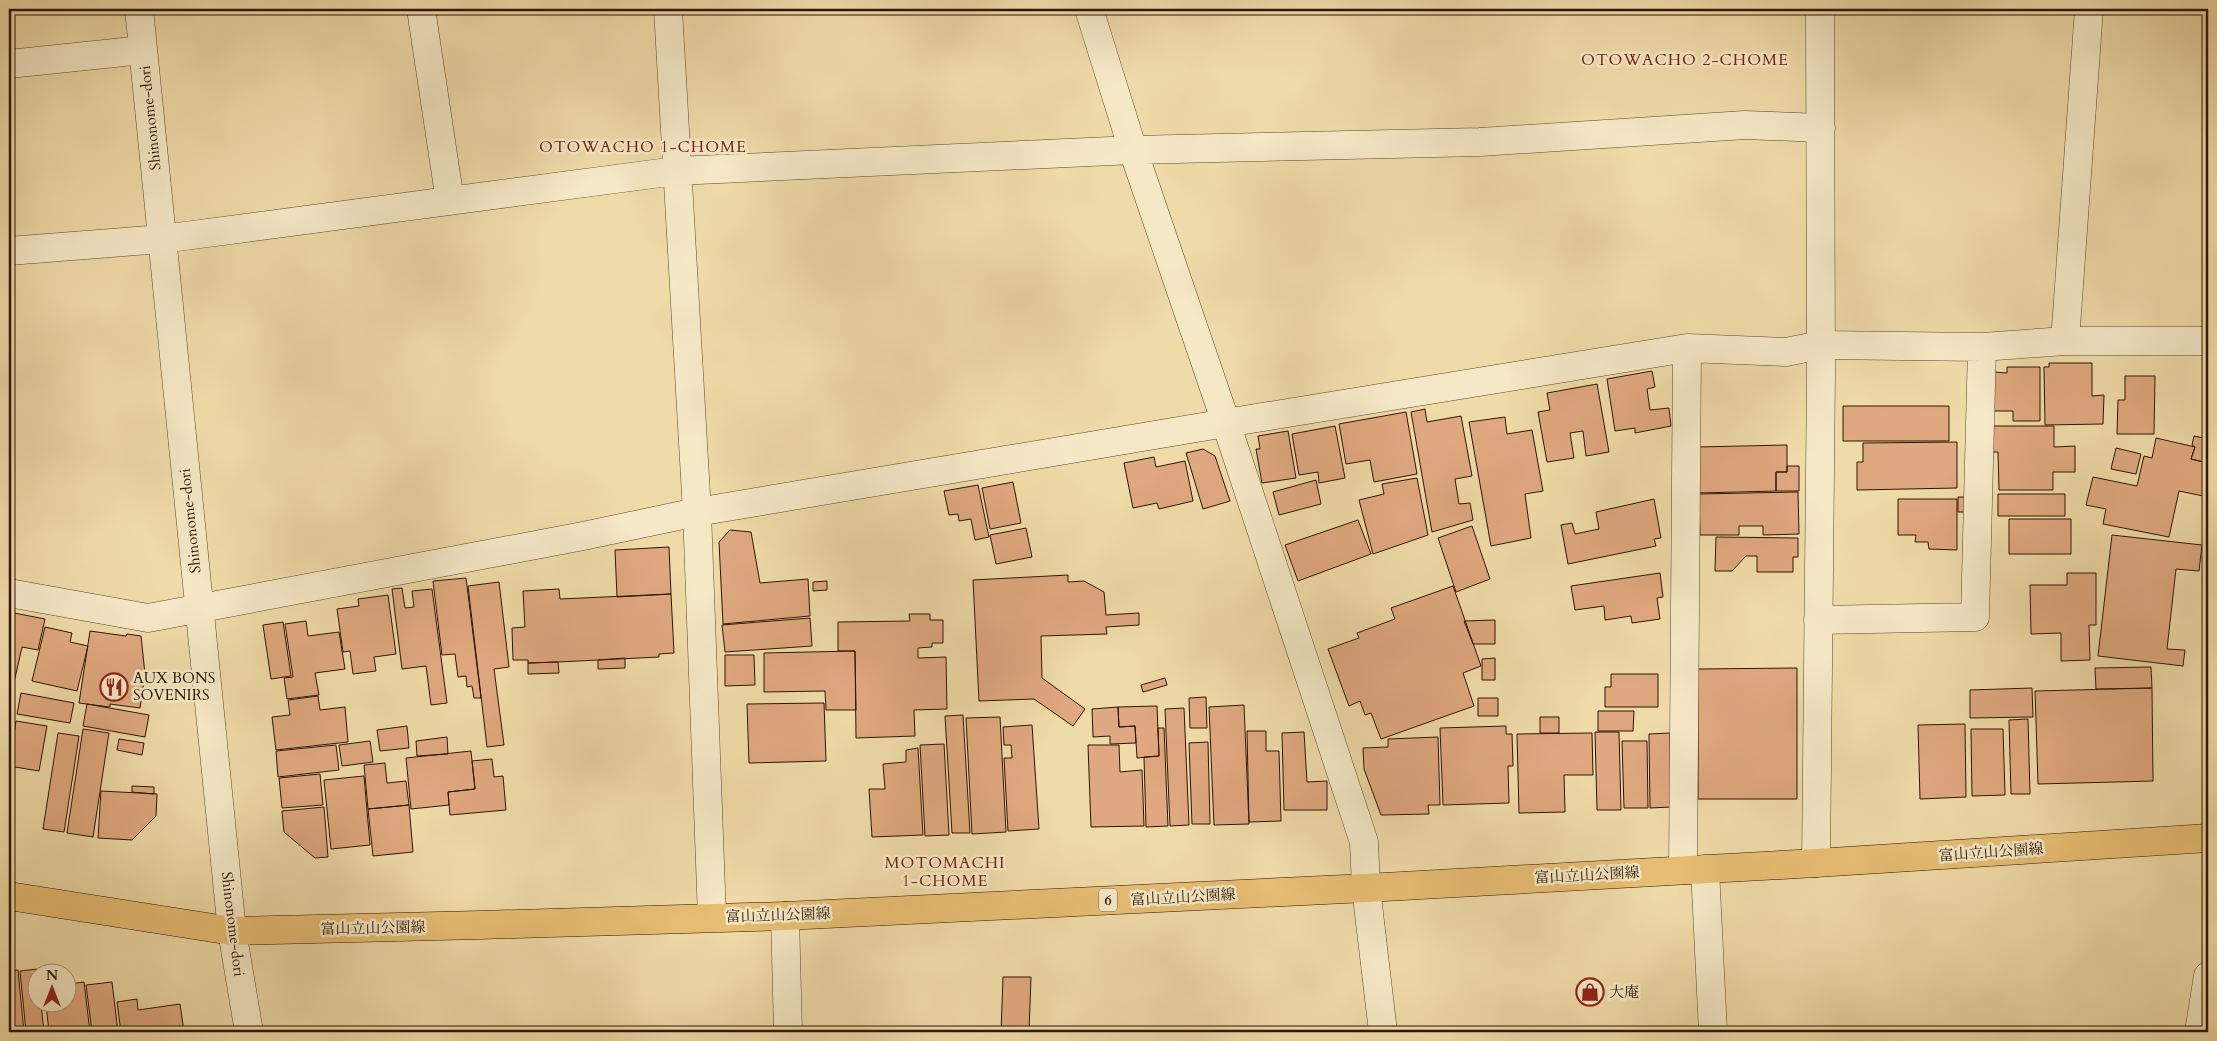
<svg xmlns="http://www.w3.org/2000/svg" width="2217" height="1041" font-family="Cardo,'Noto Serif JP',serif">
<rect width="100%" height="100%" fill="#efdba8"/>
<filter id="stains"><feTurbulence type="fractalNoise" baseFrequency=".004" numOctaves="4"/><feColorMatrix values="0 0 0 0 .2 0 0 0 0 .09 0 0 0 0 .02 0 0 0 .5 -.17"/></filter>
<radialGradient id="worn" r=".72"><stop offset=".6" stop-color="#630" stop-opacity="0"/><stop offset="1" stop-color="#630" stop-opacity=".3"/></radialGradient>
<path fill="#e0a880" stroke="#2c1502" d="M2049,363H2092V396L2104,395L2103,424L2045,425L2044,367H2049Z
M2007,367H2040V421H2013V411H1993L1994,372L2007,373Z
M1652,371L1655,387L1647,389L1650,410L1669,408L1671,426L1635,433V428L1615,431L1607,379Z
M2125,376H2155L2154,434H2117L2118,400H2125Z
M1597,384L1609,452L1586,456L1583,431L1570,433L1574,458L1547,462L1538,412L1550,410L1547,393Z
M1843,406H1949V441H1843Z
M1425,409L1427,422L1461,416L1472,476L1455,479L1459,504L1470,503L1473,520L1432,532L1411,412Z
M1406,412L1417,474L1374,482L1370,460L1346,464L1339,424Z
M1505,417L1507,434L1532,430L1543,491L1525,494L1531,538L1491,546L1469,422Z
M1335,426L1345,478L1319,483L1318,472L1299,475L1292,434Z
M1990,426H2054V447L2075,446V472H2053V490H1999L1998,452H1990Z
M1288,431L1296,478L1262,483L1256,449H1260L1258,436Z
M2194,436L2208,439V463L2191,459L2195,447L2192,445Z
M2156,438L2195,447L2191,459L2208,463V497L2179,491L2169,537L2103,524L2106,509L2086,505L2093,477L2137,486L2144,456L2152,458Z
M1957,442V488L1857,490V462H1863V443Z
M1787,445V472H1776V491L1698,493L1697,447Z
M2116,448L2141,454L2136,474L2111,469Z
M1203,449L1215,456L1230,501L1203,509L1186,453Z
M1154,457L1156,467L1185,461L1193,501L1159,509L1157,503L1133,508L1124,463Z
M1787,466H1799V491H1776V472H1787Z
M1417,478L1428,535L1373,554L1359,500L1384,494L1382,484Z
M1316,480L1321,504L1279,515L1273,492Z
M1013,482L1021,523L990,529L982,488Z
M978,485L989,537L975,540L971,519L959,521L958,514L949,515L944,491Z
M1798,492L1799,534L1763,535V526H1739V535H1700L1699,494Z
M1998,494H2065V516H1998Z
M1958,497H1965V512H1958Z
M1654,499L1661,538L1654,539L1656,546L1568,564L1561,525L1572,523L1575,534L1599,529L1596,512Z
M1898,499H1957V550L1929,549L1928,542H1915L1916,535H1898Z
M2009,519H2071V554H2009Z
M1358,520L1371,554L1298,581L1285,545Z
M1472,526L1490,579L1456,592L1438,538Z
M1026,528L1032,557L996,564L990,535Z
M730,530L751,532L760,583L808,579L810,616L723,624L719,542Z
M2112,535L2202,545L2199,571L2176,569L2167,649L2185,650L2183,666L2098,656Z
M1716,537L1798,538V557H1793V572H1757V556H1746L1732,571H1715Z
M669,547L671,594L617,597L615,550Z
M1660,573L1663,597L1657,598L1660,619L1632,623L1631,616L1605,620L1604,606L1575,610L1571,586Z
M2067,573H2096V625H2089L2090,660L2061,661V633L2031,634L2030,585H2067Z
M1068,575V582L1084,581L1104,592L1106,615L1139,613V625L1106,627L1107,634L1041,636L1042,678L1085,709L1073,726L1034,699L979,701L973,580Z
M466,578L481,698H474L472,686L467,687L466,676L458,677L455,654L442,655L433,581Z
M827,581V590L813,591V582Z
M499,582L509,667L494,669L504,745L487,747L468,586Z
M1453,586L1481,666L1463,673L1474,706L1381,739L1371,713L1365,715L1360,701L1349,706L1328,649L1359,638L1357,633L1395,619L1391,608Z
M402,588L405,608L414,607L412,591L432,589L447,703L431,705L426,666L402,669L392,589Z
M559,589L560,599L671,594L674,653L659,654V657L558,662L528,663V660H513L512,628L525,627L523,591Z
M388,595L396,654L374,657L376,671L353,674L350,651L343,652L337,609L359,606L358,599Z
M9,612L45,619L38,650L22,647L11,696L9,695Z
M909,614H930V620H943V643H932V647L918,648V658L946,657L947,709L914,710L915,736L856,738L855,651H838V622L910,621Z
M810,618L812,646L725,652L722,625Z
M1495,620V644H1473L1464,621Z
M306,621L308,636L339,632L345,669L315,673L319,695L287,699L284,678L293,677L285,624Z
M283,622L291,676L271,679L263,625Z
M45,627L72,633L70,642L88,646L77,691L32,681Z
M90,631L126,636L127,634L141,636L145,674L140,708L110,704V707L79,703Z
M855,651L856,710H826L825,691L764,692V653Z
M725,655H754L755,685L725,686Z
M625,658V668L598,669V660Z
M1495,658V680H1482V659Z
M558,662L559,673L528,674V663Z
M2151,667L2152,688L2096,689L2095,668Z
M1797,668V799H1698V669Z
M1611,674H1658V707H1605V687H1611Z
M1165,678L1167,685L1143,692L1141,685Z
M2032,688L2033,717L1970,718V690Z
M2152,688L2153,781L2038,784L2035,691Z
M21,693L74,703L70,723L17,714Z
M318,696L320,710L345,707L348,742L276,750L272,717L290,715L288,700Z
M1206,697L1207,728H1190L1189,698Z
M1478,698H1498V716H1478Z
M824,703L826,761L749,763L747,704Z
M87,704L149,715L145,737L83,726Z
M1244,705L1249,824L1214,825L1209,707Z
M1157,706L1159,756L1137,758L1135,726L1119,727L1118,707Z
M1118,707L1119,727L1135,726L1136,743L1110,744V736L1093,737L1092,709Z
M1184,708L1189,825L1170,826L1165,709Z
M1598,711H1634L1633,731H1598Z
M963,715L970,833H952L945,716Z
M1000,717L1006,832L972,834L966,718Z
M1540,717H1559V733H1540Z
M2028,719L2030,794H2011L2009,720Z
M16,721L47,726L39,771L9,766Z
M1965,724L1966,797L1920,799L1918,725Z
M1032,725L1039,829L1008,831L1004,758H1012L1011,745H1004L1003,727Z
M407,726L409,748L380,751L377,730Z
M1506,726V734H1512L1513,766H1508L1509,803L1443,805L1440,728Z
M1158,728H1164L1168,826L1146,827L1144,757L1159,756Z
M83,729L109,733L93,837L67,833Z
M1971,729H2003L2005,795L1972,796Z
M1247,731H1266V751H1279L1281,821L1249,822Z
M1304,732L1307,782L1327,781V810H1284L1282,733Z
M1595,732H1619L1621,810H1597Z
M58,733L79,736L64,832L43,829Z
M1592,733L1593,775H1564L1565,812L1519,813L1517,734Z
M1670,733L1671,807L1650,808L1649,734Z
M447,737L448,754L417,756L416,741Z
M1438,737L1440,805H1428L1429,814L1381,815L1364,769L1363,748L1388,747V739Z
M119,739L144,743L142,755L117,750Z
M370,741L373,762L342,766L339,745Z
M1622,741H1647L1648,808H1624Z
M1208,742L1210,824H1192L1189,743Z
M944,744L949,835L925,836L920,745Z
M336,745L339,770L278,777L276,751Z
M1088,745H1119L1120,772L1142,770L1144,826L1091,827Z
M918,748L923,835L872,837L869,789H885L883,764L906,762V750Z
M471,751L475,789L448,792L449,805L411,809L406,758Z
M492,759L494,777L503,776L506,810L450,815L448,792L475,789L472,761Z
M385,763L387,783L406,781L409,805L368,809L364,765Z
M320,774L323,805L282,808L279,778Z
M364,776L370,845L331,849L324,780Z
M132,786L154,787V794L132,792Z
M101,791L157,794L156,816L132,840L98,838Z
M409,805L413,852L373,856L368,809Z
M324,807L328,857L315,858L284,832L282,811Z
M37,969L38,1004H41L44,1032H26L20,971Z
M18,970L24,1032H9V971Z
M1003,977H1031L1029,1032H1001Z
M84,982L90,1032H49L46,1004H68V984Z
M112,982L118,1032H92L86,985Z
M137,999L138,1010L180,1004L184,1032H121L117,1002Z"/>
<g fill="none" stroke-linecap="round" stroke-linejoin="round">
<g stroke="#5d462c" stroke-width="29">
<path id="minor" d="M139,9L232,931L249,1032
M421,9L450,201
M668,9L697,512L712,917
M1089,9L1133,150L1226,423L1364,842L1366,888L1383,1032
M9,64L143,50
M9,251L162,239L676,171L1133,150L1480,142L1745,125L1821,128
M2065,341L2089,9
M9,593L148,618L583,536L697,512L1226,423L1687,348L1786,352L1821,345L1982,347L2065,341H2208
M1818,620L1975,617L1982,347
M1816,863L1821,375L1820,9
M1705,869L1713,1032
M1683,870L1687,348
M785,916L788,1032
M2199,1032L2208,976"/>
</g>
<g stroke="#2c1502" stroke-width="29">
<path id="major" d="M9,896L232,931L480,925L785,916L1366,888L1816,863L2208,838"/>
</g>
<use href="#minor" stroke="#f5e8c6" stroke-width="28"/>
<use href="#major" stroke="#e8be74" stroke-width="28"/>
</g>
<defs>
<g id="restaurant-ring" transform="scale(1.4375)"><circle r="9.5" fill="#f5e8c6" stroke="#8f2418" stroke-width="1.5"/><path d="M-5-6h1v4h1v-4h1v4h1v-4h1v5L-1.5 .5V6h-2V.5L-5-1ZM5-6V6H3V1.5H1.5Q1.5-4 5-6Z" fill="#8f2418"/></g>
<g id="shop-ring" transform="scale(1.4375)"><circle r="9.5" fill="#f5e8c6" stroke="#8f2418" stroke-width="1.5"/><path d="M-5-2.5h2.3a2.7 3.5 0 0 1 5.4 0H5L5.5 6h-11ZM-1.5-2.5h3a1.5 2.3 0 0 0-3 0Z" fill="#8f2418"/></g>
</defs>
<g fill-rule="evenodd">
<use href="#restaurant-ring" x="114" y="687"/>
<use href="#shop-ring" x="1590" y="992"/>
</g>
<g text-anchor="middle" stroke-width="5" stroke-linejoin="round" paint-order="stroke">
<rect fill="#f5e8c6" stroke="#68543d" stroke-width="1" x="1099" y="888.5" width="18" height="23" rx="4"/>
<g font-size="14" font-weight="bold" fill="#2c1502">
<text x="1108" y="905">6</text>
</g>
<g font-size="15" fill="#2c1502" stroke="#f5e8c6">
<text transform="translate(150 118) rotate(-96)" y="5">Shinonome-dori</text>
<text transform="translate(190 521) rotate(-96)" y="5">Shinonome-dori</text>
<text transform="translate(1991 852) rotate(-4)" y="5">富山立山公園線</text>
<text transform="translate(1587 875) rotate(-3)" y="5">富山立山公園線</text>
<text transform="translate(1183 897) rotate(-3)" y="5">富山立山公園線</text>
<text transform="translate(778 915) rotate(-2)" y="5">富山立山公園線</text>
<text transform="translate(233 924) rotate(83)" y="5">Shinonome-dori</text>
<text transform="translate(373 928) rotate(-1)" y="5">富山立山公園線</text>
</g>
<g font-size="15" fill="#2c1502" stroke="#f5e8c6" text-anchor="start">
<text x="133" y="683">AUX BONS<tspan x="133" dy="17">SOVENIRS</tspan></text>
<text x="1609" y="997">大庵</text>
</g>
<g font-size="16" letter-spacing="1" fill="#7a1f14" stroke="#f5e8c6">
<text x="1685" y="65">OTOWACHO 2-CHOME</text>
<text x="643" y="152">OTOWACHO 1-CHOME</text>
<text x="945" y="868">MOTOMACHI<tspan x="945" dy="18">1-CHOME</tspan></text>
</g>
</g>
<rect width="2217" height="1041" fill="none" stroke="#efdba8" stroke-width="30"/>
<rect x="10" y="10" width="2197" height="1021" fill="none" stroke="#2c1502" stroke-width="2.5"/>
<rect x="15" y="15" width="2187" height="1011" fill="none" stroke="#2c1502"/>
<g transform="translate(52 988)"><circle r="24" fill="#f5e8c6" stroke="#a59478"/>
<path d="M0-4L9 19L0 12L-9 19Z" fill="#8f2418"/>
<text y="-8" font-size="14" font-weight="bold" text-anchor="middle" fill="#2c1502">N</text>
</g>
<rect width="100%" height="100%" filter="url(#stains)"/>
<rect width="100%" height="100%" fill="url(#worn)"/>
</svg>
